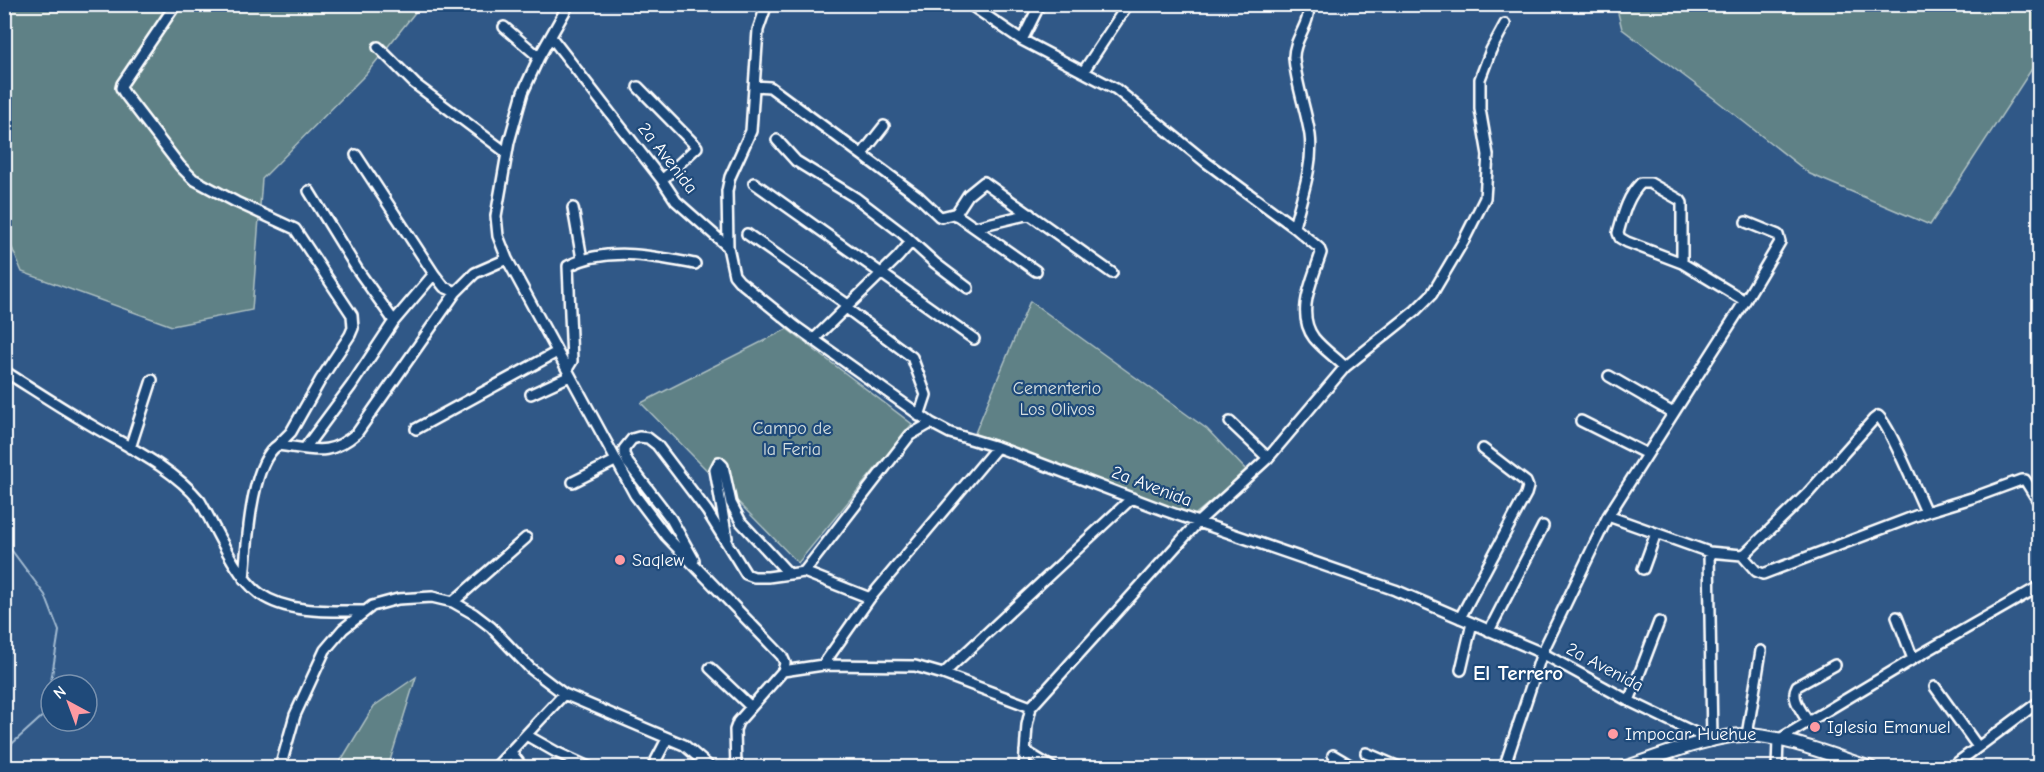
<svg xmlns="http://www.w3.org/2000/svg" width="2044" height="772" font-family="'Comic Neue',sans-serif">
<rect width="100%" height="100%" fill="#305887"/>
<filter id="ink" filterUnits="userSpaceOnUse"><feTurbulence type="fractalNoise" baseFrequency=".0167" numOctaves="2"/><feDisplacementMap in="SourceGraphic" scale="12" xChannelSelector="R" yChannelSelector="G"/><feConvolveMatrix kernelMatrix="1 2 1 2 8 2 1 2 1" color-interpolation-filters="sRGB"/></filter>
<g filter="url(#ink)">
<path fill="#5e8186" stroke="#aec0c2" stroke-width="1.5" d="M4,5H421L366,74L262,179L252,310L172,326L22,272L5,231Z
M1616,5H2039V58L1930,225L1810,174L1716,100L1622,29Z
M1030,301L1207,429L1247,471L1192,517L976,436L975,433Z
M787,329L912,424L798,563L641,403Z
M416,677L388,767H337L374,706Z"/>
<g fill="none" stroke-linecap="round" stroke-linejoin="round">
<path stroke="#a3bbd1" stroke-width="2" d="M4,288L11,308L8,348L5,368
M4,540L45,595L59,631L46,713L4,751"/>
<g stroke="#fff" stroke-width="14">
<path id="minor" d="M176,4L122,84L121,88L124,93L180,166L193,179L236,202L295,229L352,315L353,328L350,335L321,379L291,432L278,445
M569,4L539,57L523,92L509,142L496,216L498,236L507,259L635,495L666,536L782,656L785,663L783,671L738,722L735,730L736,768
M767,4L758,30L751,131L730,177L727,191L728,247L734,275L739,281L796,327L931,423L950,433L997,447L1166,511L1395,590L1542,653L1629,701L1712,741L1709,552
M969,4L1022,40L1116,89L1207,163L1294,227L1319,248L1321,253C1313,279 1295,313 1314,338C1323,349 1336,358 1345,367
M504,27L539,57
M551,37L662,180L676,201L728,247
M1022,40L1040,4
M378,47L415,84L507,153
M1083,72L1128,4
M754,86L770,87L919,197L939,216L941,217L953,214L958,216L1036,271
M638,87L697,147L662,180
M777,140L796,161L856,198L902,233L935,263L968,288
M862,154L884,126
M356,155L434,274L444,287L456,292
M754,183L974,339
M309,191L357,269L394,321
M573,208L582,259
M955,215L968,195L984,182L1112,273
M975,227L1030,214
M1294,227C1301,198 1314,165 1310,135C1306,109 1296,84 1294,58C1293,39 1312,23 1308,4
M747,234L848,305
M1682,263L1627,242L1620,238L1618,233C1623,215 1627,197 1641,183H1650L1680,200L1682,203V263L1745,301
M846,308L912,357L926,395L919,416
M813,340L898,257L911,242
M567,369L572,361L568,266C608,246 653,256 695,264
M4,371C33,389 61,408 91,425C128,447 172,467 200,501C215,527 236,577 260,594C288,614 333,611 365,611
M1609,376L1673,413
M531,394L570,376
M1581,421L1647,454
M1230,422L1268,458
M416,429L557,352
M130,448L152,380
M305,448L351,386L394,321L434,274
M573,482L615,461
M1608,516L1709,552L1742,555L1746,553L1808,493L1874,419L1878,416C1889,424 1918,495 1926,512
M727,538L715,470L719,462L723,466L731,503L741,522L789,574
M1742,555L1756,571L1763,574L1926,512L1975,497L2021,480H2025L2040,504
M694,560L671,519L628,463L624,454V449L632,439L639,437L648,438L657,445L707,511L746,574L754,577H768L804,572L870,598
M1643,569L1656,533
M804,572L910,435L931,423
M244,579C247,547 250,463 278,445C313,449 328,458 357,433L456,292L475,273L507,259
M453,602L526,538
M1897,617L1913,659
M1460,618L1526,494L1528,487L1526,482L1483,449
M1489,631L1543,526
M823,665L870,598L997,447
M710,668L751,707
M1461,670L1472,623
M783,671L823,665L915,666L943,674L1031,707
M943,674L1132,498
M1935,687L1978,747
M1629,701L1659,622
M1808,722C1802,711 1790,698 1797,686L1835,665
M526,735L556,752L591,768
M1747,735L1761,651
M510,751L523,768
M1025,751L1053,768
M1366,753L1401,768
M1333,755L1355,768
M280,768L295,715L325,650L343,629L372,606L398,599L432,597L453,602L474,614L491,627L530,668L564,694L684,745L711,768
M495,768L564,694
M652,768L667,739
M1024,768L1027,725L1031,707L1198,522L1268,458L1345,367L1415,311L1432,294L1464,240L1485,198L1488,155L1480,109V79L1491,50L1505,24
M1504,768L1542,653L1608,516L1745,301L1780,242L1778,235L1746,222
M1777,768L1778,740L1913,659L2040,586
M1950,768L2040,701"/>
</g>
<g stroke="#fff" stroke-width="16">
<path id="tertiary" d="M1624,768C1655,758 1717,733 1748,735C1788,737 1833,756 1871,768"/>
</g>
<use href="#minor" stroke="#1f4a7a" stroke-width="9"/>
<use href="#tertiary" stroke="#1f4a7a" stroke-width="12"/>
</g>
</g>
<g fill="#ff9aa2" stroke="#1f4a7a" stroke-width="2">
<circle cx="620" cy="560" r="6"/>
<circle cx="1815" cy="727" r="6"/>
<circle cx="1613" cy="734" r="6"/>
</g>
<g text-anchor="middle" stroke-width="4.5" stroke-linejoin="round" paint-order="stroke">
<g font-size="18" fill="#fff" stroke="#1f4a7a">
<text transform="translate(668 158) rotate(52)" y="6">2a Avenida</text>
<text transform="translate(1152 486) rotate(21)" y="6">2a Avenida</text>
<text transform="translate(1605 667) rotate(28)" y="6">2a Avenida</text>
</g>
<g font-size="18" fill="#d7e0e1" stroke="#1f4a7a">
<text x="1057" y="394">Cementerio<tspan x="1057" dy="21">Los Olivos</tspan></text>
<text x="792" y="434">Campo de<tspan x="792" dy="21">la Feria</tspan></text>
</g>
<g font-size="18" fill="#fff" stroke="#1f4a7a" text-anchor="start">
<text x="632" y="566">Saqlew</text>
<text x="1827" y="733">Iglesia Emanuel</text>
<text x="1625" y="740">Impocar Huehue</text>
</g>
<g font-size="21" font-weight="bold" fill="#fff" stroke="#1f4a7a">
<text x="1518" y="680">El Terrero</text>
</g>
</g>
<rect width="2044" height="772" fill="none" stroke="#1f4a7a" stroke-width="24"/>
<rect x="12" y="12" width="2020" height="748" fill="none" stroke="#fff" stroke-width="2" filter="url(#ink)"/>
<g transform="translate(69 703) rotate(319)"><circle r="28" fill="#1f4a7a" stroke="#7992af" stroke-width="1.5"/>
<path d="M0-4.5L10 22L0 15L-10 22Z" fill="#ff9aa2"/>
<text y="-9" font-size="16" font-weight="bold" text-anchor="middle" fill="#ffffff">N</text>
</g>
</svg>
